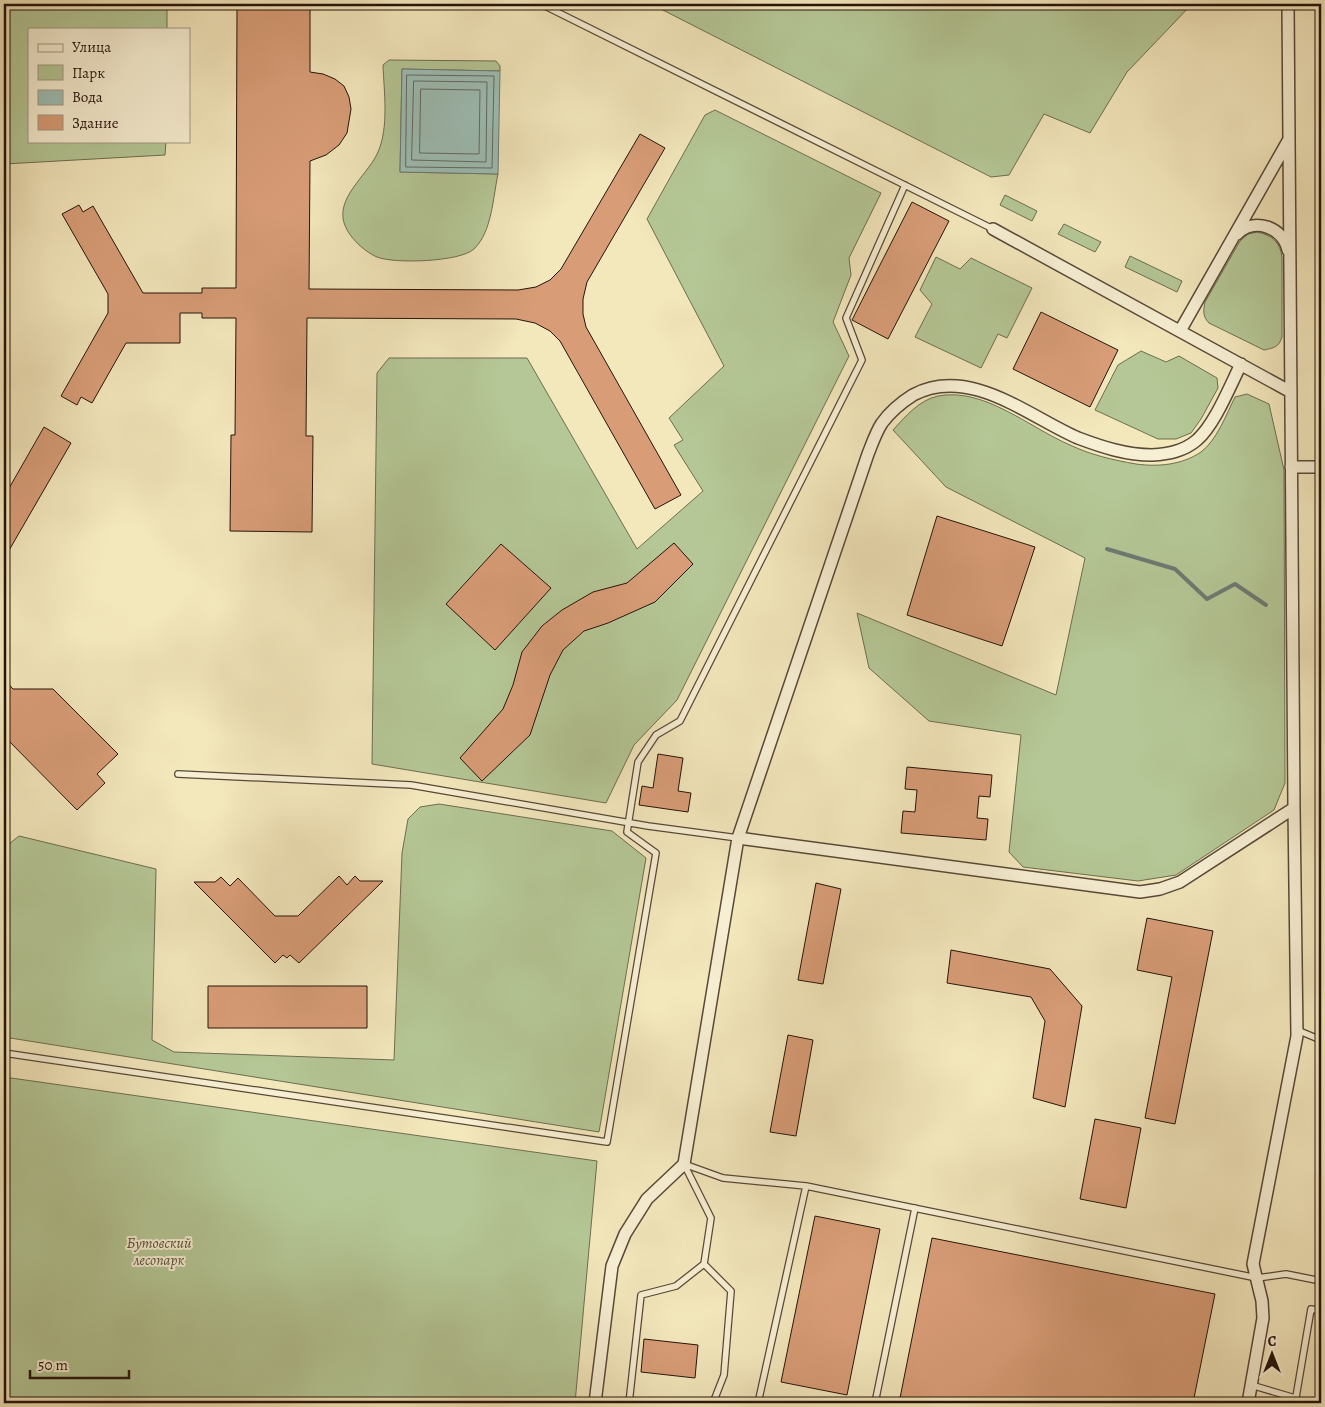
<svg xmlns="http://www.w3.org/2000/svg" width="1325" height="1407" font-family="Alegreya,serif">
<rect width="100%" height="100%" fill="#f3e7bc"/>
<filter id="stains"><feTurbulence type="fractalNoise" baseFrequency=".004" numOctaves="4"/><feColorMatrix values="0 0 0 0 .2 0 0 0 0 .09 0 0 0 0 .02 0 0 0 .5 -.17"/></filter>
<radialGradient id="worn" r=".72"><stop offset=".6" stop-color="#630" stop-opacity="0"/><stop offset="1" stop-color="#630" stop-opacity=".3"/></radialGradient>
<path fill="#b5c796" stroke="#6d6d50" d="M4,4H167V29H29V141H166L165,155L4,164Z
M651,4H1192L1127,72L1090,133L1044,114L1009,175L991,177Z
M389,60L496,61L500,66V71L402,69L400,172L498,174C493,197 492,232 474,249C460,262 394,264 377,257C363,251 345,234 343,218C340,194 369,173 378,152C389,127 384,92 383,65Z
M715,110L881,193L849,258L851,275L833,322L849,356L677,700L634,745L606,803L372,764L377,373L389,358H527L637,549L703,491L674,445L683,440L669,418L724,366L647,219L705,115Z
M1005,195L1037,211L1032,221L1000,205Z
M1064,224L1101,242L1095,252L1058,234Z
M1257,232C1272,235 1280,242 1282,257V337C1279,347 1274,348 1264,350L1209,323C1203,317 1203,311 1205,302L1240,241L1248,234Z
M1130,256L1182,281L1177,292L1125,267Z
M936,257L960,269L971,258L1032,288L1007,338L998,334L981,368L915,337L932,304L920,290Z
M1141,351L1166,362L1179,356L1217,378L1218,388L1201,419L1191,433L1176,439H1158L1095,410L1118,365Z
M1247,394L1269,404L1284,470L1285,783L1274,810L1176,875L1138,881L1023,867L1009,852L1021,735L929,721L869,668L857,613L1056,695L1085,558L946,487L893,430C905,417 919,400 938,396C984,387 1030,428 1070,445C1091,455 1113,460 1136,464C1158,467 1182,465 1201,452C1217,440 1226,415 1235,397Z
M439,804L612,831L646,858L599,1132L4,1037V848L19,836L156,869L152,1040L174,1052L394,1060L402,853L408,819L420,807Z
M4,1077L597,1161L575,1403H4Z"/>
<path fill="#9dbfb7" stroke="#6d7a72" d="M402,69L500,71L498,174L400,172Z"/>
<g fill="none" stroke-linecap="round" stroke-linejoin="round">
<path stroke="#616961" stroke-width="1" d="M407,75L494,76L492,168L406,167Z
M414,81L487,82L486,162L412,160Z
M421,89L480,90L479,154L420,153Z"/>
<path stroke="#6d7a72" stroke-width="4" d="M1107,549L1175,569L1207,599L1235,584L1266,605"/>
</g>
<path fill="#d89d77" stroke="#25130b" d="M237,4H310V72L323,74L335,79L344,86L349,97L351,109L347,133L339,145L326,155L310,161L309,289L518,290L536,287L550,280L561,269L640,134L665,148L587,282L583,299V314L586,327L681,495L655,509L560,341L550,331L535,323L516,319L307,318L306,436H313L312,532L230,531L231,435H235L236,318H202V313H180V343H126L92,403L81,397L77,405L61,396L108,313V294L62,214L79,205L83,212L93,206L143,293H202V288H236Z
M912,202L949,221L888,339L852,320Z
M1041,312L1118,350L1090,407L1013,369Z
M44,427L71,443L4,559V497Z
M937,516L1035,547L1002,646L907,615Z
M674,543L693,564L655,602L608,623L584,631L563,650L550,675L530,735L482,781L460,758L503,709L513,685L522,652L542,626L562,610L593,592L627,583Z
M501,544L551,588L495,650L446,604Z
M4,679L13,689H53L118,754L97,774L105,783L77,810L4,736Z
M658,754L683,758L678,791L691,793L688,812L639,805L642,786L653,788Z
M907,767L992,775L990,797L979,796L977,818L988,819L986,840L901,833L903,811L915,812L917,790L905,789Z
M339,876L347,885L355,876L360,881H383L299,963L290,955L287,958L283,955L275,963L194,882H215L221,877L230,886L238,878L275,916H298Z
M816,883L841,889L823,984L798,980Z
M1147,918L1213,931L1175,1124L1145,1118L1172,977L1137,970Z
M951,950L1050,969L1082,1006L1065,1107L1033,1098L1045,1021L1031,997L947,983Z
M208,986H367V1028H208Z
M788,1035L813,1040L796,1136L770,1132Z
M1095,1119L1141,1128L1126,1208L1080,1199Z
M815,1216L880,1229L847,1395L781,1382Z
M932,1238L1215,1294L1193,1403H899Z
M644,1339L698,1345L695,1378L641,1372Z"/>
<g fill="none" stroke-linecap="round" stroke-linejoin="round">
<g stroke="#584837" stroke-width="8">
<path id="lane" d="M541,4L993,229
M178,774L411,785L648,826L738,838
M1297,1030L1321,1040
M4,1053L607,1142L656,853L627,832L638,762L656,735L680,721L862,360L846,318L905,185
M684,1164L723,1178L806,1186
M704,1264L731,1291L724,1375L713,1403
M1251,1385L1295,1398
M629,1403L641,1295L676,1286L704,1264L711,1218L684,1164
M758,1403L806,1186L1257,1278L1286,1274L1321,1281
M875,1403L915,1208
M1295,1403L1311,1309L1321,1311"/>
</g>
<g stroke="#584837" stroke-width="14">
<path id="street" d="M993,229L1291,392
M1237,234C1254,217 1283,227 1288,250
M1180,331L1288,141
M1291,467H1321
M738,838L1140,892L1160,889L1180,882L1294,808
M595,1403L612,1266L625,1234L647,1199L684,1164L738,838L868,454C872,444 876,432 882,423C890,412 902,402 913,395C969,365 1028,416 1078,438C1102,447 1126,455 1152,455C1169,454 1184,451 1197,440C1215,424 1230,386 1241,364
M1248,1403L1263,1318L1262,1301L1253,1264L1297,1036L1294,808L1288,4"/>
</g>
<use href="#lane" stroke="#f7efd3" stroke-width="5.5"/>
<use href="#street" stroke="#f7efd3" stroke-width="11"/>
</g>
<g text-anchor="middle" stroke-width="4" stroke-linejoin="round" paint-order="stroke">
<g font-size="15" font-style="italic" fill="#57523c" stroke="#f7efd3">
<text x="159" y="1248">Бутовский<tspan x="159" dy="17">лесопарк</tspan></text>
</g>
</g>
<rect width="1325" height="1407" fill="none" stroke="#f3e7bc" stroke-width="20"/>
<rect x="5" y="5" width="1315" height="1397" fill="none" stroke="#25130b" stroke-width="2.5"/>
<rect x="10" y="10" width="1305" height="1387" fill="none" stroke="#25130b"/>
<rect x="28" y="28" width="162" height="115" fill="#f7efd3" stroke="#a39783"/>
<rect x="38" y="44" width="25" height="8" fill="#f7efd3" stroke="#a39783"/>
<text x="72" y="52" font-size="15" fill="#25130b">Улица</text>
<rect x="38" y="65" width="25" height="15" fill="#b5c796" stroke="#a39783"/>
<text x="72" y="78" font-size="15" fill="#25130b">Парк</text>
<rect x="38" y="90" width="25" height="15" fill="#9dbfb7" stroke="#a39783"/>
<text x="72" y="102" font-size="15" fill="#25130b">Вода</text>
<rect x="38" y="115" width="25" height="15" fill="#d89d77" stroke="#a39783"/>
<text x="72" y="128" font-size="15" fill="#25130b">Здание</text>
<g transform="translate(1272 1354)" stroke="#f7efd3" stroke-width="4" paint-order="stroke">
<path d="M0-4L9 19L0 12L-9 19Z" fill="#25130b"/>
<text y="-8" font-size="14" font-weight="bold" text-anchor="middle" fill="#25130b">С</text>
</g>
<path d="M30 1370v8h99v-8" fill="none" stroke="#25130b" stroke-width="2.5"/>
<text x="38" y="1370" font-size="15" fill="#25130b" stroke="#f7efd3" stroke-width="4" paint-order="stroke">50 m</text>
<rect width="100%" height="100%" filter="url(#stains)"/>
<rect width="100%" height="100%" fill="url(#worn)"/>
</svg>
